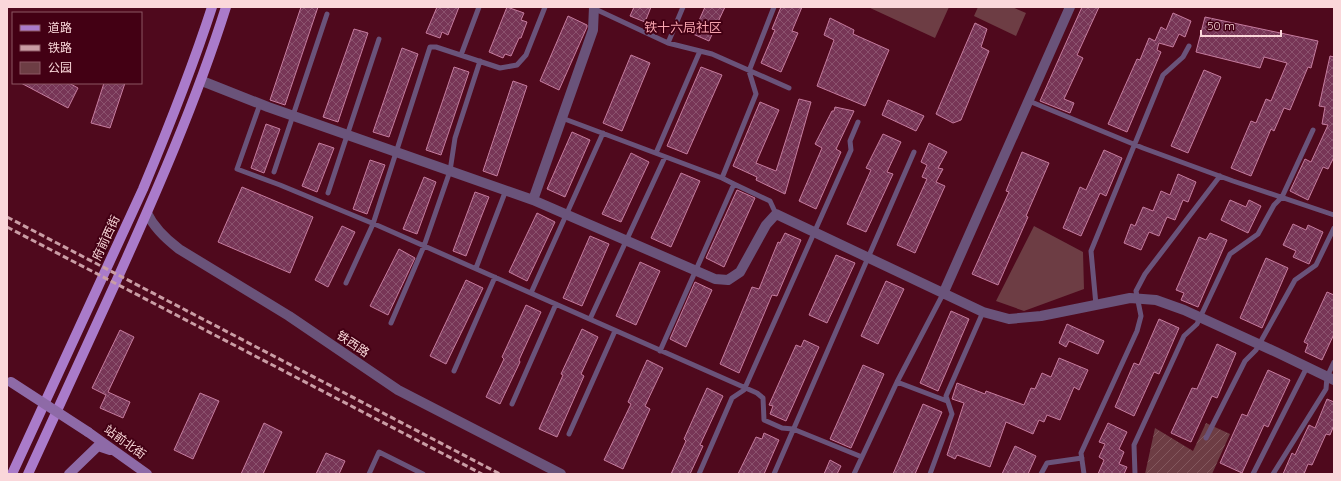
<svg xmlns="http://www.w3.org/2000/svg" width="1341" height="481" font-family="Quicksand,'Noto Sans SC',sans-serif">
<defs>
<pattern id="garden-furrows" width="10" height="10" patternUnits="userSpaceOnUse"><rect width="10" height="10" fill="#6d3d44"/><path d="M-1 1l2-2M0 10L10 0M9 11l2-2" fill="none" stroke="#83585e"/></pattern>
<pattern id="building-cross-hatch" width="8" height="8" patternUnits="userSpaceOnUse"><rect width="8" height="8" fill="#773556"/><path d="M0 0l8 8M0 8l8-8" fill="none" stroke="#8b526e"/></pattern>
</defs>
<rect width="100%" height="100%" fill="#4f091d"/>
<path fill="#6d3d44" d="M868,7H949L935,38Z
M978,7H1012L1026,13L1016,36L974,16Z
M1034,226L1083,252L1084,289L1024,311L996,301Z"/>
<path fill="url(#garden-furrows)" d="M1206,423L1230,434L1212,474H1145L1155,428L1193,451Z"/>
<path fill="url(#building-cross-hatch)" stroke="#c67c9f" d="M301,7H318L285,105L270,100Z
M437,7H459L448,35L442,32L440,38L426,33Z
M507,7L524,13L521,20L527,22L521,38H519L511,56L505,54L503,58L489,52Z
M634,7H651L645,22L630,16Z
M705,7H725L709,41L693,34Z
M781,7H802L792,31L798,33L781,72L761,63L775,30L772,29Z
M1082,7H1099L1077,55L1083,58L1064,99L1074,103L1070,113L1040,101Z
M1173,13L1191,21L1185,37L1179,34L1173,47L1159,43L1157,50L1161,52L1127,132L1108,124L1137,59L1140,60L1149,38L1155,41L1161,27L1166,30Z
M568,16L587,25V27L559,90L540,81Z
M1205,17L1318,41L1311,68L1308,67L1290,110L1284,108L1274,131L1271,129L1251,176L1231,168L1251,121L1256,123L1266,99L1271,101L1287,63L1264,57L1260,68L1196,52Z
M830,18L854,30L853,34L889,50L865,106L817,86L834,40L824,35Z
M975,23L987,29L981,47L989,51L961,120L953,123L936,114Z
M354,29L368,33L338,122L323,117Z
M402,48L418,54L389,137L373,132Z
M631,55L650,63L622,131L603,123Z
M1330,56L1334,57V157L1328,169L1323,167L1308,200L1290,191L1305,159L1311,162L1328,125L1322,124L1325,107L1319,106Z
M454,67L469,72L441,155L426,150Z
M701,67L722,75L687,154L667,146Z
M1204,70L1221,77L1188,153L1171,146Z
M513,81L527,86L497,176L483,171Z
M21,83H69L78,88L68,108Z
M104,83H125L110,128L91,123Z
M799,99L811,102L785,194L756,180L757,177L733,166L760,102L779,110L756,163L776,171Z
M888,100L924,116L916,131L882,115Z
M835,107L854,111L836,149L841,152L816,209L799,201L822,148L815,144L832,111H834Z
M266,124L280,129L264,173L251,168Z
M572,132L590,140L565,197L547,189Z
M883,134L901,142L887,172L893,174L866,232L847,224L871,170L866,168Z
M319,143L334,148L317,192L302,186Z
M929,143L947,152L938,168L943,169L936,182L945,186L915,253L897,245L927,179L922,177L927,165L921,162Z
M1104,150L1122,158L1106,196L1100,193L1081,236L1063,228L1080,187L1086,190Z
M1022,152L1049,163L1026,216L1028,217L998,285L972,274L1009,192L1006,191Z
M631,153L649,162L621,222L602,214Z
M370,160L385,165L367,214L353,209Z
M681,173L700,181L671,247L651,238Z
M1178,174L1196,182L1188,202L1183,200L1175,220L1167,217L1159,236L1149,232L1141,250L1124,243L1131,224L1135,226L1143,207L1153,211L1161,191L1170,195Z
M424,177L436,182L417,234L403,229Z
M242,187L313,217L290,273L218,242Z
M737,190L755,198L724,267L706,258Z
M475,192L489,197L466,256L453,251Z
M1230,200L1246,207L1249,200L1261,206L1248,233L1221,220Z
M537,213L555,222L527,281L509,272Z
M1293,224L1306,230L1308,225L1323,232L1309,264L1293,257L1296,251L1283,245Z
M342,226L355,232L328,287L315,280Z
M785,233L801,240L777,296L772,295L739,373L720,364L752,287L759,289L778,242L780,243Z
M1210,233L1227,240L1198,307L1181,300L1184,293L1176,290L1199,237L1206,240Z
M590,236L609,244L582,306L563,298Z
M399,249L415,258L388,315L370,306Z
M836,255L855,263L827,323L809,315Z
M1266,258L1288,268L1262,328L1240,318Z
M640,262L660,271L636,325L616,316Z
M466,280L483,288L446,364L430,356Z
M886,281L904,289L878,344L861,336Z
M695,282L712,290L686,347L670,339Z
M1327,292L1334,295V334L1322,360L1305,352L1308,344L1304,342Z
M526,305L541,312L519,360L520,362L500,404L486,397L504,359L502,357Z
M951,311L969,319L938,391L920,383Z
M1159,319L1179,328L1159,374L1154,372L1134,416L1115,407L1134,363L1139,365Z
M1067,324L1104,341L1098,354L1069,341L1066,347L1059,343Z
M582,329L598,337L581,374L584,376L557,437L539,429L563,375L561,374Z
M120,330L134,337L108,392L130,402L123,418L100,408L106,395L92,388Z
M804,340L819,347L786,421L770,414L773,406L769,405L796,345L801,347Z
M1217,344L1236,353L1217,398L1212,396L1191,442L1171,433L1192,388L1197,389Z
M1059,358L1088,370L1079,390L1074,387L1060,420L1047,415L1044,422L1039,420L1033,434L1006,422L990,467L957,455L955,459L947,455L964,403L952,399L957,383L985,394L986,391L1024,405L1031,388L1035,389L1042,373L1051,377Z
M647,360L663,368L645,406L650,409L623,469L604,460L631,404L628,402Z
M863,365L884,374L851,448L830,439Z
M1268,370L1290,380L1268,427L1264,425L1242,473L1220,463L1242,414L1247,416Z
M707,388L723,396L700,445L703,446L690,474H671L686,441L684,439Z
M200,393L219,401L193,459L174,450Z
M1327,399L1334,402V425L1330,435L1326,434L1312,465L1308,464L1304,474H1283L1292,453L1295,455L1309,425L1315,428Z
M923,404L942,412L915,474H893Z
M264,423L282,432L263,474H241Z
M1108,423L1127,432L1119,449L1124,452L1119,464L1127,467L1124,474H1098L1104,460L1099,457L1105,444L1099,442Z
M764,433L779,440L764,474H738L756,437L762,439Z
M1015,446L1036,456L1028,474H1002Z
M326,453L345,461L339,474H316Z
M830,460L841,466L837,474H824Z"/>
<g fill="none" stroke-linecap="round" stroke-linejoin="round">
<path stroke="#6a537a" stroke-width="5" d="M593,8L668,43L712,54L789,88
M668,43L683,7
M461,55L479,7
M1029,101L1143,148L1233,181L1334,215
M260,104L237,169L280,185L379,226L757,393L763,398L764,420L782,428L793,429L862,457
M562,118L722,178L756,94L749,71L774,7
M656,153L700,51
M274,172L327,14
M734,184L770,201L776,214
M328,193L379,39
M476,268L506,190
M346,283L373,224L430,47H436L500,68L517,65L526,55L545,7
M531,293L603,133
M1096,305L1091,251L1163,75L1183,57L1189,46
M590,319L665,157
M391,323L424,246L450,171L455,138L480,61
M660,351L734,184L722,178
M454,371L495,277
M897,382L947,401
M512,404L556,304
M569,434L615,331
M1206,438L1245,361L1256,350L1295,280L1316,265L1334,228
M369,474L379,452L423,474
M699,474L732,398L744,390L851,150L850,141L858,122
M774,474L914,152
M854,474L897,382L943,294
M930,474L952,414L946,396L983,312
M1041,474L1047,463L1082,458
M1084,474L1081,453L1137,331L1141,316L1136,291L1145,274L1220,176
M1135,474L1134,445L1184,336L1197,324L1230,254L1258,234L1274,205L1282,197L1313,130
M1253,474L1307,367
M1273,474L1326,389L1327,377L1334,362"/>
<path stroke="#6a537a" stroke-width="10" d="M202,81L268,107L533,200L593,30L594,7
M533,200L715,279L728,280L740,272L766,225L776,214L983,312L1009,319L1041,316L1130,298L1156,300L1184,310L1276,352L1334,380
M147,213C154,228 166,239 179,249L289,316L398,390L561,474
M943,294L1070,7"/>
<path stroke="#8e6aa7" stroke-width="10" d="M88,432L147,474
M69,474L98,446L110,450"/>
<path stroke="#aa7bca" stroke-width="10" d="M12,474L143,189C168,129 192,69 212,7
M28,474C57,411 86,348 115,284C156,193 196,102 226,7"/>
<path stroke="#ca9da5" stroke-width="3" stroke-dasharray="6 3" stroke-linecap="butt" d="M7,217L500,474
M7,227L482,474"/>
<path stroke="#8e6aa7" stroke-width="10" d="M11,382L88,432"/>
</g>
<g text-anchor="middle" stroke-width="4" stroke-linejoin="round" paint-order="stroke">
<g font-size="12" fill="#fad7da" stroke="#430014">
<text transform="translate(106 238) rotate(-65)" y="4">府前西街</text>
<text transform="translate(353 344) rotate(34)" y="4">铁西路</text>
<text transform="translate(125 442) rotate(36)" y="4">站前北街</text>
</g>
<g font-size="13" fill="#f7a3ae" stroke="#430014">
<text x="683" y="32">铁十六局社区</text>
</g>
</g>
<rect width="1341" height="481" fill="none" stroke="#fad7da" stroke-width="16"/>
<rect x="12" y="12" width="130" height="72" fill="#430014" stroke="#8c5663"/>
<rect x="20" y="25" width="20" height="6" fill="#aa7bca" stroke="#8c5663"/>
<text x="48" y="32" font-size="12" fill="#fad7da">道路</text>
<rect x="20" y="45" width="20" height="6" fill="#ca9da5" stroke="#8c5663"/>
<text x="48" y="52" font-size="12" fill="#fad7da">铁路</text>
<rect x="20" y="62" width="20" height="12" fill="#6d3d44" stroke="#8c5663"/>
<text x="48" y="72" font-size="12" fill="#fad7da">公园</text>
<path d="M1201 30v6h80v-6" fill="none" stroke="#fad7da" stroke-width="2"/>
<text x="1207" y="30" font-size="12" fill="#fad7da" stroke="#430014" stroke-width="3" paint-order="stroke">50 m</text>
</svg>
